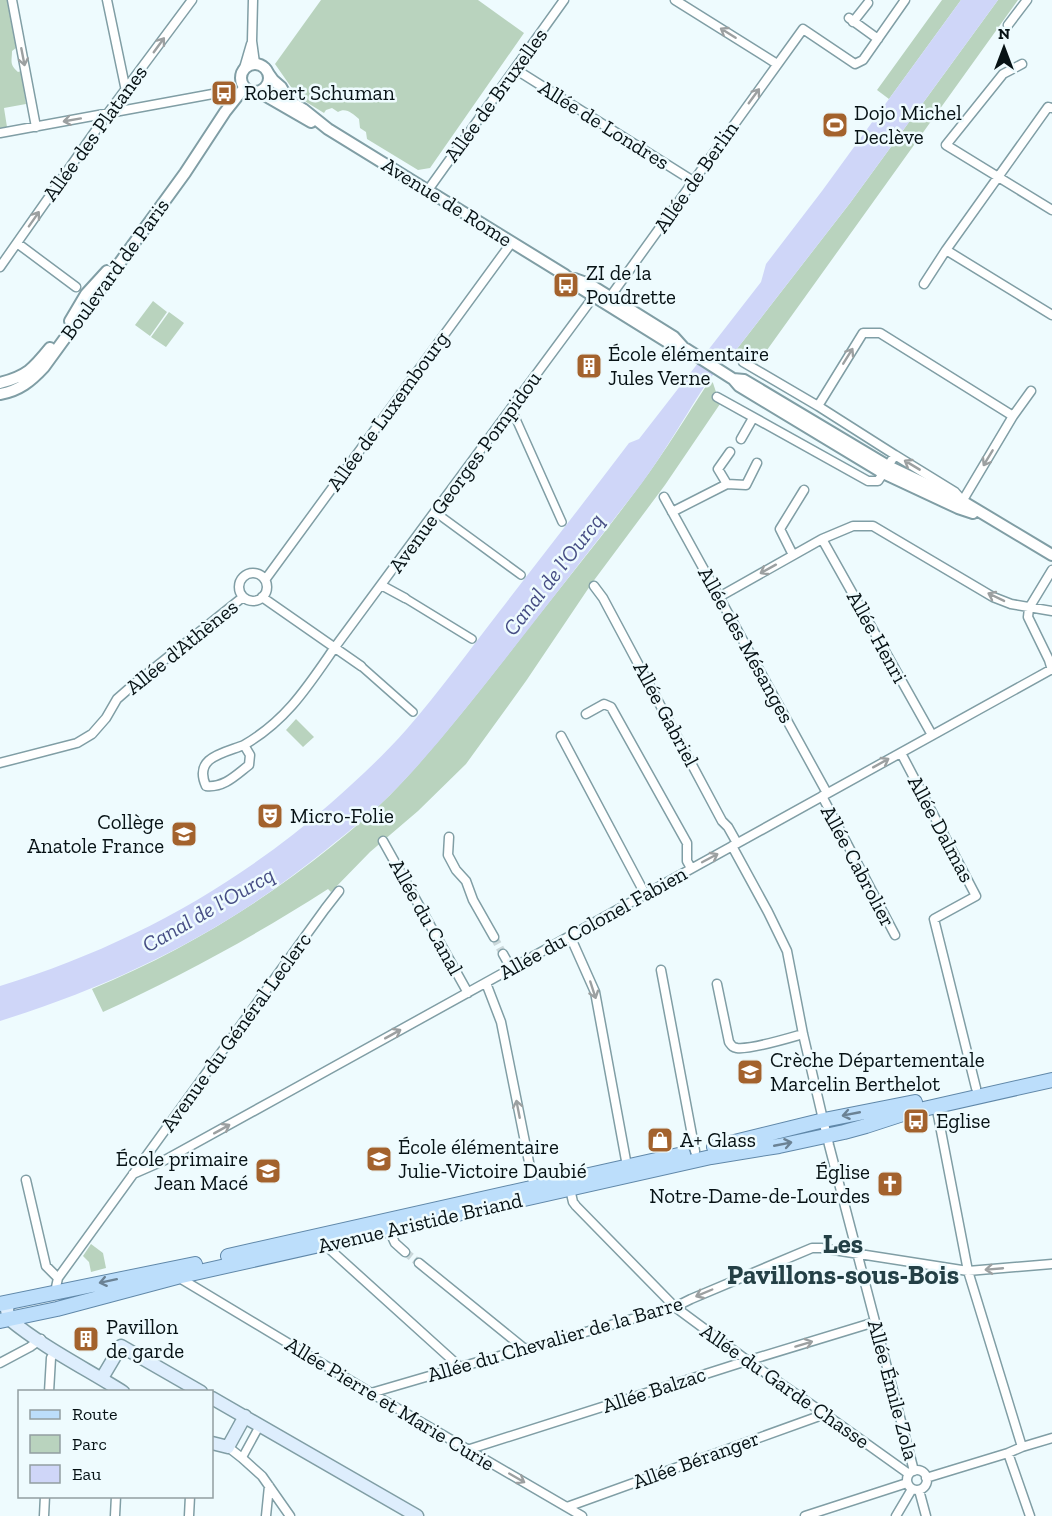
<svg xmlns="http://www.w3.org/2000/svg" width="1052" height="1516" font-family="'Zilla Slab',serif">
<rect width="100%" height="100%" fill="#eefbfe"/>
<path fill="#b9d3be" d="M0,0H7L16,48L12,51C12,61 9,64 18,72L21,71L26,104L4,108L7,127L0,128Z
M321,0H478L524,33L430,168L418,170L367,139L366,132L360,128L359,119C353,114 346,107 338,112L332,108L326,110L324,113L298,97L275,64Z
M942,0H961L889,99L877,90Z
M998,0H1018L757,364L725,360L733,354L850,203Z
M153,301L167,312L150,336L135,325Z
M169,312L184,323L166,347L151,337Z
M710,380L713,383L720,404L665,485L592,583L526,681L466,764L418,811L370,852L331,892L328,889C255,936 181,976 103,1012L92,989C179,953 259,905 332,846C352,830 372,813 390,795C441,742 486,683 531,625C568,578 605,533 640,485C665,452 687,415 710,380Z
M296,719L314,737L303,747L286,730Z
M91,1244L103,1253L106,1268L91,1272L89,1262L83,1256Z"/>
<path fill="#cfd6f8" d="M961,0H998L850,203L733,354C711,371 694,404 679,427C667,446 655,465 642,483C631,498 619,512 608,527C571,574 535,621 498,668C463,712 429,756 389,796C370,815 348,832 327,849C226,931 123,982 0,1021V986C124,948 234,888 331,803C357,780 383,756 406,730C439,692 468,652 499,612C542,556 586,500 629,443L639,439L761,282L766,264L822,191Z"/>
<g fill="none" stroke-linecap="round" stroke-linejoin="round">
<path stroke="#cbd8db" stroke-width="8" stroke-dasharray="8 4" stroke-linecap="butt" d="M494,937L503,954
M405,1252L419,1263"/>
<g stroke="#809ea5" stroke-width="10">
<path id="pedestrian" d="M511,408L562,522
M435,512L521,575
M405,598L472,639
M361,666L413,712
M242,1458L260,1425"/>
</g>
<g stroke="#809ea5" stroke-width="11">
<path id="minor" d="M12,0L36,127
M107,0L126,91
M253,0L252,41L255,63
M675,0L777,64
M849,18L878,39
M853,22L868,3
M1008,25L1027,0
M1022,64L1003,74L946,145L1052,210
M244,68L251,44
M515,69L693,181
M0,133L218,93
M428,190L564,0
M17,243L76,287
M946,250L1052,315
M0,267L108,113L192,0
M924,284L946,250L1048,107L1052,108
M606,299L610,297L803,29L855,64L863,60L905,0
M717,397L868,481H878L895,455L818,406L743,362
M818,406L863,333H880L1013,416
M741,439L753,418
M730,452L718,469L727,484L746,485L757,463
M895,455L955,492L962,500
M664,497L827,793
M960,505L1013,416L1031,391
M672,512L727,484
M822,539L932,735
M793,555L780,529L804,490
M1052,570L1029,608L1028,617L1049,660L1052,670
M239 587a14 14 0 1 1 28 0a14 14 0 1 1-28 0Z
M265,580L512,242
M381,585L405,598
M594,586L603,598L722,821L728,827L737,843
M262,597L361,666
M719,597L822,539L853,526H873L993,597L1011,604L1052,611
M586,714L604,704L611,707L687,843V861L691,868
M561,736L645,894
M244,745C224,753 193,757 206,786C224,788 236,775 249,765L250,755L244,745C287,720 308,686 335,647L594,296
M901,753L976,896L934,919L976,1088
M0,763L77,743L92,734L106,718L117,699L133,685L243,597
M822,796L895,935
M449,837L448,855L456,870L466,881L473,900L494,937
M383,841L468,993
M732,846L768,912L787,951L803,1034L829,1145L914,1471
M570,936L595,992L627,1166
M503,954L511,968
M661,970L695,1151
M486,983L501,1022L534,1187
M717,984L729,1042C732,1046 732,1047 737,1048C750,1050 789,1038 803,1034
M936,1105L968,1271L1022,1447
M133,1174L165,1160L281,1096L1052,669
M26,1180L46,1266L58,1278
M570,1189L573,1202L576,1206L675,1307L748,1361L825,1414L909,1474
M389,1230L395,1243L405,1252
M324,1244L460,1367
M419,1263L525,1349
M178,1277L371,1393L582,1516
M55,1292L58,1278L325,909L339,891
M0,1363L30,1347L41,1339
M49,1392L51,1358L55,1351
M371,1393L460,1367L675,1307L691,1299L812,1248H821L968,1271L1052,1264
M228,1447L242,1458L262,1476L290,1516
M467,1450L737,1364L875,1322
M1008,1453L1030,1516
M907 1480a10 10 0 1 1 20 0a10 10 0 1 1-20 0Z
M926,1478L1008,1453L1022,1447L1052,1438
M919,1490L926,1516
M567,1507L825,1414
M44,1516L45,1496
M115,1516L116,1496
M189,1516L190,1496
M266,1516L269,1486
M805,1516L907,1483
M896,1516L912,1489"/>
</g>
<g stroke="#809ea5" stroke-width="14">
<path id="tertiary" d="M241 78a14 14 0 1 1 28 0a14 14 0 1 1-28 0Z
M268,73L273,80L281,87L289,101L303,109L328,129L565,275L579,287L669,343L686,349L733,379L744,380L888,466L962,501L1052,555
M259,92L311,122
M575,279L589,284L674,337L683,347
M70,321L86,294L107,271
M733,379L739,386L883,473L958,508L973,513
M0,383C27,376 33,369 50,348
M0,394C19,391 31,381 44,367L185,173L225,112L244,88"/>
</g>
<g stroke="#809ea5" stroke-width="15">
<path id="secondary" d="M8,1303L7,1310L9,1319C44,1348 85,1368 123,1392
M102,1378L121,1346L201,1392
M212,1398L417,1516
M212,1443L228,1447L245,1416"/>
</g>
<g stroke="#6088a9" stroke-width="16">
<path id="primary" d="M714,1147L824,1120L915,1102
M228,1256L683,1154
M0,1304L195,1264
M0,1321L57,1309L177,1277L711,1157L779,1146L844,1132L866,1126L906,1113L1052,1080"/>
</g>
<use href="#pedestrian" stroke="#fff" stroke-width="7"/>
<use href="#minor" stroke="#fff" stroke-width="8"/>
<use href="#tertiary" stroke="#fff" stroke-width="10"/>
<use href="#secondary" stroke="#deeefd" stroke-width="12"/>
<use href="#primary" stroke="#bcdefb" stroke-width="14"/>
</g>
<defs><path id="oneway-shaft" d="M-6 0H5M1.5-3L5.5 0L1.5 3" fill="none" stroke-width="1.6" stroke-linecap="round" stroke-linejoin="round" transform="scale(1.5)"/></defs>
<g stroke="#9ca0a1">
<use href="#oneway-shaft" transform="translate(728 33) rotate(-148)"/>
<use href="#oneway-shaft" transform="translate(159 45) rotate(-54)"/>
<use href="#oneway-shaft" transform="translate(23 57) rotate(79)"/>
<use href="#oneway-shaft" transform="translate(754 96) rotate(-54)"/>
<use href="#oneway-shaft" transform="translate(72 120) rotate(170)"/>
<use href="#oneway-shaft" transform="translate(34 219) rotate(-55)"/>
<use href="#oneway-shaft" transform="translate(848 356) rotate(-58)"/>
<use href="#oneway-shaft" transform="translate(988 458) rotate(121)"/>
<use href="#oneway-shaft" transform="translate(912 465) rotate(-149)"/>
<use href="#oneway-shaft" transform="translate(768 569) rotate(151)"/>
<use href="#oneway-shaft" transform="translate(996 597) rotate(-154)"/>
<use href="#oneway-shaft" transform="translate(881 763) rotate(-29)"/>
<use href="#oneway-shaft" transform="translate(710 858) rotate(-28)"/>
<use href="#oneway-shaft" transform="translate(593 990) rotate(72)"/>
<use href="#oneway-shaft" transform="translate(393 1034) rotate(-29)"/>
<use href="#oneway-shaft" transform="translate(518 1109) rotate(-101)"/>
<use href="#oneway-shaft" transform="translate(222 1129) rotate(-29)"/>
<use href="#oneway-shaft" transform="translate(994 1269) rotate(175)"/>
<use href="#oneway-shaft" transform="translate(704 1293) rotate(157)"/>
<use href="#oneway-shaft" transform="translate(804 1344) rotate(-17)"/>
<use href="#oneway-shaft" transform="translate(517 1478) rotate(30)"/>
</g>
<g stroke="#6b8294">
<use href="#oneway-shaft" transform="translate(851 1114) rotate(169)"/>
<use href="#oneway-shaft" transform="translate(783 1144) rotate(-11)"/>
<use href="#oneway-shaft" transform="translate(108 1281) rotate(168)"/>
</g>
<defs>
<g id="bus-square" transform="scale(1.35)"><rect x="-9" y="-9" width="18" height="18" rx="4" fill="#a3622d" stroke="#eefbfe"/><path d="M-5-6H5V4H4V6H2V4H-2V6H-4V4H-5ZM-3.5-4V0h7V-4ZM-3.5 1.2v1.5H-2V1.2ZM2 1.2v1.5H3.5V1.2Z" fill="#fff"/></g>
<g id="stadium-square" transform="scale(1.35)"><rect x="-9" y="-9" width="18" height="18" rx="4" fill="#a3622d" stroke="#eefbfe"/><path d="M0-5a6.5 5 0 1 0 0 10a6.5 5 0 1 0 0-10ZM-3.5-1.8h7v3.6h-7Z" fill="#fff"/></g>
<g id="building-square" transform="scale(1.35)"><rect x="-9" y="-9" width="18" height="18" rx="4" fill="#a3622d" stroke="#eefbfe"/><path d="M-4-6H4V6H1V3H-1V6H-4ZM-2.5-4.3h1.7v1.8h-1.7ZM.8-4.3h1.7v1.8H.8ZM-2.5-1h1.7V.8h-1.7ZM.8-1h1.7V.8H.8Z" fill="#fff"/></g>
<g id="theatre-square" transform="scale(1.35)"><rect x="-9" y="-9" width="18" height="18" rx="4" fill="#a3622d" stroke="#eefbfe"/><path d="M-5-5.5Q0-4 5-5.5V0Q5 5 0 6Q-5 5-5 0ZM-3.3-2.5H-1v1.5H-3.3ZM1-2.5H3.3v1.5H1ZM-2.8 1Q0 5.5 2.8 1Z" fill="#fff"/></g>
<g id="school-square" transform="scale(1.35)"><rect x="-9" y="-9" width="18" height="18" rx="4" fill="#a3622d" stroke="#eefbfe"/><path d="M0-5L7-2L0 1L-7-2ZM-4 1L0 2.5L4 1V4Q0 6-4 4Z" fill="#fff"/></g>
<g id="shop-square" transform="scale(1.35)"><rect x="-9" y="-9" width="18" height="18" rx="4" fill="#a3622d" stroke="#eefbfe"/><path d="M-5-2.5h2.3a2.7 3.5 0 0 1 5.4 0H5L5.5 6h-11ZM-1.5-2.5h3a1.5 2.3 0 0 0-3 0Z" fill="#fff"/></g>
<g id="church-square" transform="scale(1.35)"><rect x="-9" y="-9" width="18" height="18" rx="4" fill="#a3622d" stroke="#eefbfe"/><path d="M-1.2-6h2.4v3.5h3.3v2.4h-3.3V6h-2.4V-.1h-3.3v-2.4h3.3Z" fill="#fff"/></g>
</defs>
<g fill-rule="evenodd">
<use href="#bus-square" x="224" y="93"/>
<use href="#stadium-square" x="835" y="125"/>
<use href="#bus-square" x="566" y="285"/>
<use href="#building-square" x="589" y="366"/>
<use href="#theatre-square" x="270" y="816"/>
<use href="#school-square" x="184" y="834"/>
<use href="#school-square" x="750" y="1072"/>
<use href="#bus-square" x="916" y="1121"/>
<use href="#shop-square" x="660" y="1140"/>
<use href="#school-square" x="379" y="1159"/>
<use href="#school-square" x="268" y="1171"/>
<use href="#church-square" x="890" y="1184"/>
<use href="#building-square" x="86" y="1339"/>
</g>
<g text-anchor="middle" stroke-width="5" stroke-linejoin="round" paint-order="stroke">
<g font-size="21" fill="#071215" stroke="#eefbfe" text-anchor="start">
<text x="244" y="100">Robert Schuman</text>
<text x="854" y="120">Dojo Michel<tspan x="854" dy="24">Declève</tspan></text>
<text x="586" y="280">ZI de la<tspan x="586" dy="24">Poudrette</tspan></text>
<text x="608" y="361">École élémentaire<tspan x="608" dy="24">Jules Verne</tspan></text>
<text x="290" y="823">Micro-Folie</text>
<text x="164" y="829" text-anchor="end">Collège<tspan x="164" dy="24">Anatole France</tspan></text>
<text x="770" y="1067">Crèche Départementale<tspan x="770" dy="24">Marcelin Berthelot</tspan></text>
<text x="936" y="1128">Eglise</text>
<text x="680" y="1147">A+ Glass</text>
<text x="398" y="1154">École élémentaire<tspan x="398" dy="24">Julie-Victoire Daubié</tspan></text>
<text x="248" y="1166" text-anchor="end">École primaire<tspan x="248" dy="24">Jean Macé</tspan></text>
<text x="870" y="1179" text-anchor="end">Église<tspan x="870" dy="24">Notre-Dame-de-Lourdes</tspan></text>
<text x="106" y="1334">Pavillon<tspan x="106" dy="24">de garde</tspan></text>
</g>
<g font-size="21" fill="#071215" stroke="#eefbfe">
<text transform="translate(496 95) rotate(-54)" y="7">Allée de Bruxelles</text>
<text transform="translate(604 125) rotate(32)" y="7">Allée de Londres</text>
<text transform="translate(95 133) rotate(-54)" y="7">Allée des Platanes</text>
<text transform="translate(696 177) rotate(-55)" y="7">Allée de Berlin</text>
<text transform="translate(447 202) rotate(32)" y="7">Avenue de Rome</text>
<text transform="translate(115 269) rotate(-54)" y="7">Boulevard de Paris</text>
<text transform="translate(388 411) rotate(-54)" y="7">Allée de Luxembourg</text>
<text transform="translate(465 472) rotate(-54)" y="7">Avenue Georges Pompidou</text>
<text transform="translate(877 637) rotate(61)" y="7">Allée Henri</text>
<text transform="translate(746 645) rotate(61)" y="7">Allée des Mésanges</text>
<text transform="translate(182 647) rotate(-39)" y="7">Allée d'Athènes</text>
<text transform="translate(666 714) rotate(62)" y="7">Allée Gabriel</text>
<text transform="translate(941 829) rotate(62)" y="7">Allée Dalmas</text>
<text transform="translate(858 866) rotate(62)" y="7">Allée Cabrolier</text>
<text transform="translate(426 917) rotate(61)" y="7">Allée du Canal</text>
<text transform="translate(593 923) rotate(-29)" y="7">Allée du Colonel Fabien</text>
<text transform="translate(236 1032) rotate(-54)" y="7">Avenue du Général Leclerc</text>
<text transform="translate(420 1223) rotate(-13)" y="7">Avenue Aristide Briand</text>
<text transform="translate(555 1339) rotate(-16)" y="7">Allée du Chevalier de la Barre</text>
<text transform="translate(785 1386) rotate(35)" y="7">Allée du Garde Chasse</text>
<text transform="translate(654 1390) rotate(-18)" y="7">Allée Balzac</text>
<text transform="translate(893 1390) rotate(75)" y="7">Allée Émile Zola</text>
<text transform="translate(390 1404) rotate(31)" y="7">Allée Pierre et Marie Curie</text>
<text transform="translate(696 1460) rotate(-20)" y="7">Allée Béranger</text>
</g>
<g font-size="22" font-style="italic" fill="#464d84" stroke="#eefbfe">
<text transform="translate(553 574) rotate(-52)" y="8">Canal de l'Ourcq</text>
<text transform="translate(208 909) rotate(-30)" y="8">Canal de l'Ourcq</text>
</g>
<g font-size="27" font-weight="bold" fill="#244046" stroke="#eefbfe">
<text x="843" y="1253">Les<tspan x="843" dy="31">Pavillons-sous-Bois</tspan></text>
</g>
</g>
<rect x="18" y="1390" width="195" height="108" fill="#eefbfe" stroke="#929ea1" stroke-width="1.5"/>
<rect x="30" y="1410" width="30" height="9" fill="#bcdefb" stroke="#929ea1" stroke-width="1.5"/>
<text x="72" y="1420" font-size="18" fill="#071215">Route</text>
<rect x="30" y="1435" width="30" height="18" fill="#b9d3be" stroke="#929ea1" stroke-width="1.5"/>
<text x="72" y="1450" font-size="18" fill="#071215">Parc</text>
<rect x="30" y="1465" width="30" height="18" fill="#cfd6f8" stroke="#929ea1" stroke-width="1.5"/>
<text x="72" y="1480" font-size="18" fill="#071215">Eau</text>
<g transform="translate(1004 48)" stroke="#eefbfe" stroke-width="4.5" paint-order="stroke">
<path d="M0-4.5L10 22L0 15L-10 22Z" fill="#071215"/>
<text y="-9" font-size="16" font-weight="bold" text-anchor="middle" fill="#071215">N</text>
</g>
</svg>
